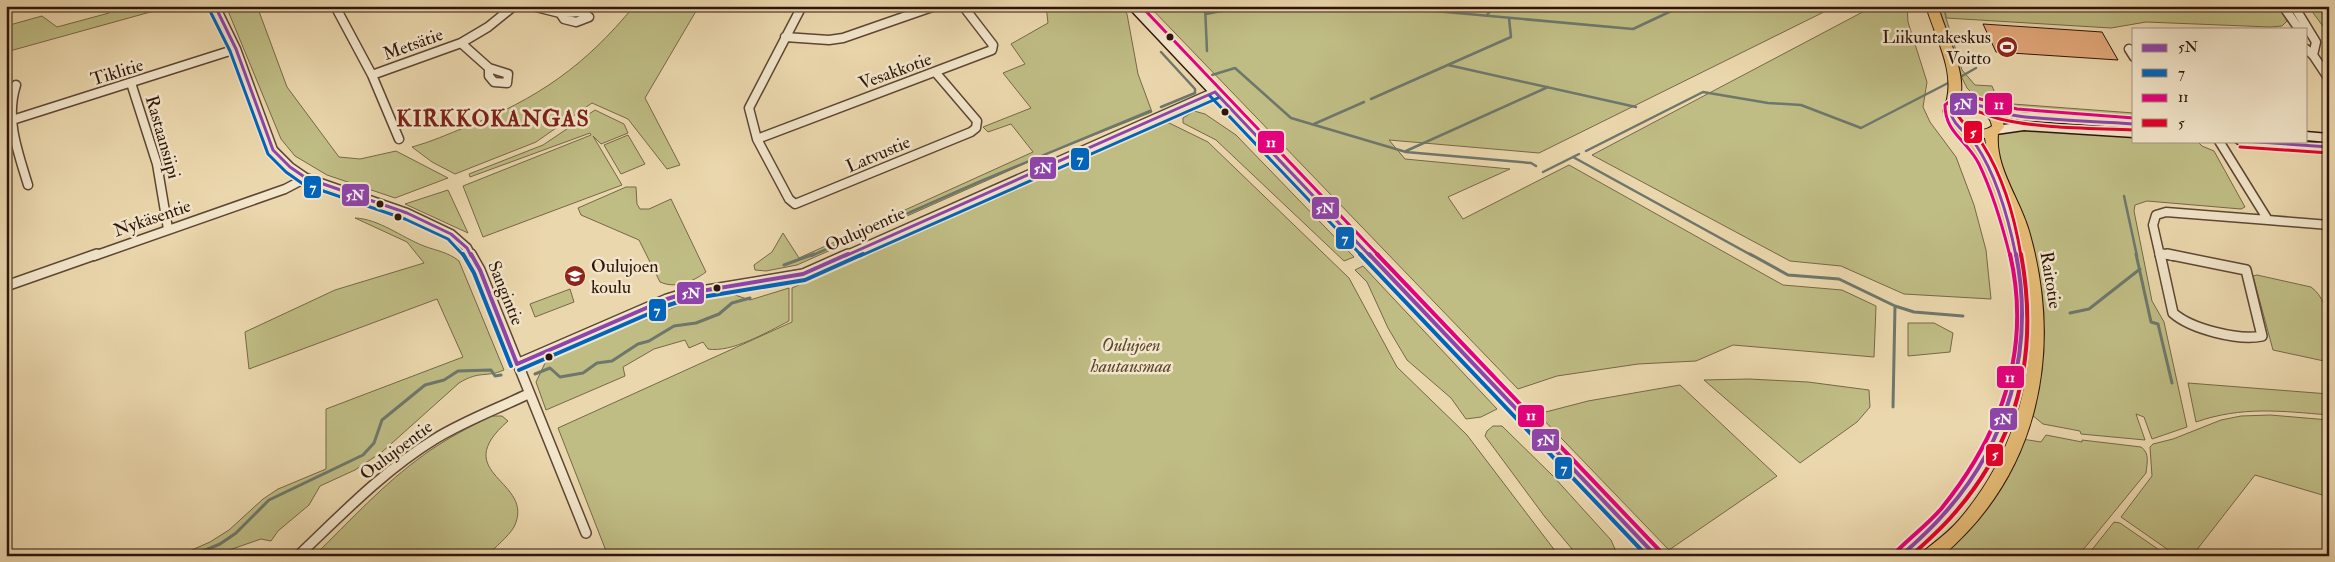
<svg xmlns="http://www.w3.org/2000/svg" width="2335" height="562" font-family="'IM FELL Double Pica',serif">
<rect width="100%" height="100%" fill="#ebd7ad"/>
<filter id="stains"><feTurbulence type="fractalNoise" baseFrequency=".004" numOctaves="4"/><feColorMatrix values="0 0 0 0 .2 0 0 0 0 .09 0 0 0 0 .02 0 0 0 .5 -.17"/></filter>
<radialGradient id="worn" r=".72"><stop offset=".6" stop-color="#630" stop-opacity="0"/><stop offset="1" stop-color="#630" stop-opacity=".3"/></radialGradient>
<path fill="#bfbc84" stroke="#766848" d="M110,6H172L6,52V26L42,16L57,27L109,13Z
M226,6H257L287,87L339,157L360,159L396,151L448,178L395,198L327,175L295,156L281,139Z
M634,6H699L645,98L680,165L667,169L628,119L592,103L536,142L455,174L432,162L412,147C431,142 448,134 466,127C537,99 585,66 634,6Z
M1046,6H1120L1127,14L1138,74L1152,112L1044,155L797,265L766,271L755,270L754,265L772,252L783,233L799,258L1033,152L1011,124L988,132L983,127L1031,108L1003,73L1025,64L1011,44L1048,23Z
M1149,6H1836L1539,153L1389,140L1405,159L1510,169L1448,197L1463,219L1569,165L1783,285L1842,290L1876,306L1874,357L1733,345L1696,361L1638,364L1557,376L1518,389Z
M1874,6H1907L1908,22L1927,82L1923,107L1930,122L1956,157L1974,205L1986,250L1991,299L1904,294L1841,266L1790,261L1592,155Z
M1937,6H1943L1946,18L1945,6H2278L2287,21L2282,26L2270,27L2146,22L2111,28L1946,18L1962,70L1975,85L1992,86L1999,103L2134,113V122L2021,114L1997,110L1983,104L1967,88L1958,70Z
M2308,6H2329V34L2328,33Z
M595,110L624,124L628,133L601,144L593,136L622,185L483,237L463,186L591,135L590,133L470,177L469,174L543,145Z
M1194,111L1205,114L1236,135L1354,257L1344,261L1216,140L1183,123V118Z
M1161,119L1208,142L1349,278L1397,367L1467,435L1559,556H608L558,428L792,322V288L1114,143L1115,140Z
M2007,129L2134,136V141H2197L2202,146L2214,151L2245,207L2241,209L2147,201L2135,205L2134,211L2152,301L2164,322L2187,427L2152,439L2144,417L2136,414L2145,440L2081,434L2080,431L2043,424L2032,415L2043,346V312L1998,157V131Z
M628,135L645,164L621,174L604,145Z
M626,187H636L637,204L640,209H649L671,199L706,272C692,282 676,289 660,282L639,240L581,215L578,208Z
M448,190L468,233L405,204Z
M355,218C379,219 401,237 424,246C437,251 448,252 459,261L504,370C486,378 480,370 459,383L382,452L355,470L320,486L309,505L278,531L271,541L261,539L212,556H178L210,542L229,530L263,499L278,489L326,469V409L463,357L437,299L249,369L245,332L335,290L424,263L407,242Z
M1363,266L1497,409L1481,417L1466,419L1451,398L1407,360L1388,328L1367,282L1355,270Z
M2257,275L2311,287C2335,304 2329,350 2329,377L2324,361L2273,350L2253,276Z
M789,288V321C767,332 732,353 708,349L703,342L689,348L685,340L654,349L623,367L625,376L546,410L536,382L546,361L689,301L732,294L750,300Z
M570,289L574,302L535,317L530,304Z
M1908,323H1934L1953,333L1950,352L1908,356Z
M1749,379L1808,382L1869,390L1870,407L1857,422L1800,463L1704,380Z
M2188,383L2329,394V415C2281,411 2242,406 2196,422Z
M1680,385L1777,476L1669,550L1538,414L1588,401Z
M2270,415L2329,420V497L2255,475L2192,556H2177L2121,517L2152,476L2150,447L2153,444L2173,439L2221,420L2241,416Z
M492,416H502L508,421C446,475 537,480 514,527C508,537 495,547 487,556H314C350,521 384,483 425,454C446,439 469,427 492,416Z
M1493,426H1502L1553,476L1611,540L1618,556H1578L1545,517L1485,436L1487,431Z
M2046,435L2082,442V440L2141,447C2150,453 2147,463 2146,473L2078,556H1936L2022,439L2041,442Z
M2114,522L2120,523L2168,556H2087Z"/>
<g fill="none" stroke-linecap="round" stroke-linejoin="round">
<path stroke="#6e776c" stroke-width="2.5" d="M1205,6L1207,51
M1379,6L1633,29L1682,6
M1206,14L1247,6
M1486,16L1495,6
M1161,52L1195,89V93L1161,107
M1448,65L1636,107
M1212,75L1235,68L1291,118L1406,152L1531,163L1536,166
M1962,76L1976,68
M1371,99L1511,37L1509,18
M1314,124L1364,102
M1406,151L1548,87
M1586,151L1703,92L1768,103L1801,105L1861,128L1950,82
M1573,157L1753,256
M1543,172L1579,154
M2124,196L2137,256
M811,256L981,181L1150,111"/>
<path stroke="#6e776c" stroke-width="3" d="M1750,254L1788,275L1839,279L1895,306L1914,312L1963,316
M2136,254L2151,322L2158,324L2172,383
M784,265L814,254
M2070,313L2089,309L2140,269
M535,374L550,368L560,377L583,373L597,363L612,361L638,344L649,341L674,326L696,323L719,314L732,303L750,298
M1893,407L1895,306
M191,556L220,544L236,533L269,500L363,455L374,443L382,420L425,385L444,380L458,371L491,370L495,376L501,375"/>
</g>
<path fill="#e3a87a" stroke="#2e150b" d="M1983,24L2102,32L2118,60L1996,52Z"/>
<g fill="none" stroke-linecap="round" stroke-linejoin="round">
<g stroke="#5d4634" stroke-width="11">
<path id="street-far1" d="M215,6L236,49L273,150L290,167L306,178L407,213L451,234L467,248L471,256
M335,6L372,75L399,139
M532,6L560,13
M802,6L749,108L757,139L789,199L795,204L971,132L976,128L977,121L936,73
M2283,6L2299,29
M2294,6L2316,42L2313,55
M582,12L589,17L576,22L564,19L560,13Z
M785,37L829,40L843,38L935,6
M461,43L489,68
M2129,49L2134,57
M2306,49L2313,55L2329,79
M489,68L508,74L507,83L494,82L489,76Z
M372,75L461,43L488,27L514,6
M131,83L157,164L168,229
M16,85C5,119 18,152 28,185
M6,122L236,49
M757,139L992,50L993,45L963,6
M2268,220L2329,225
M2160,253L2173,256
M94,256L285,189L306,178
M845,256L1215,92
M2160,256L2153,225L2156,215L2166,212L2268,220L2219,141"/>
</g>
<g stroke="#5d4634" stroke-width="12">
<path id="street" d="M471,254L480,270L586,533
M2160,254L2173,313C2191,329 2239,341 2262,336L2246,270L2167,254
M6,286L97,254
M517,364L667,299L683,294L803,274L848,254
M298,556C341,515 383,471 435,439C464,421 497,409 528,394"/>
</g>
<g stroke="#2e150b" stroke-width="3">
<path id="secondary" d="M1127,6H1138L1661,551L1663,556H1646Z
M1990,107L2020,112L2134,120V128L2020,120L1986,114L1984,111L1986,108Z
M2024,122L2134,129V137L2024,130L1996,134L1990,130L1996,126Z
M2306,132L2329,134V142L2306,140Z
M2234,141L2329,143V151L2240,145Z"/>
</g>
<g stroke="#2e150b" stroke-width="2">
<path id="primary" d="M1926,6H1938C1945,32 1967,72 1960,98C1979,96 2002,107 2004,127L1998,134C1995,168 2020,199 2029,231C2063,350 2040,473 1942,556H1922L1924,551C1936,541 1949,532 1959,520C2008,463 2031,394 2031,319C2028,413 1984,495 1913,556H1893L1895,551C2017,448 2045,325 1985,178C1979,164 1972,150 1963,138C1955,129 1947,122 1943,111C1959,76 1936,40 1926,6ZM1965,106C1976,107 1990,113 1992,126C1979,136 1960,124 1955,111L1956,108ZM1976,137L1985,138L1988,156Z"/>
</g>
<use href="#street-far1" stroke="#f2e5ca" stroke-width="8"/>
<use href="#street" stroke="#f2e5ca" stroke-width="9"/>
<use href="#secondary" fill="#f2e5ca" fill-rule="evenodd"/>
<use href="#primary" fill="#e6bc76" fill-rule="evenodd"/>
<g stroke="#f2e5ca" stroke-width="6">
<path id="bus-1-far1" d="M215,6L236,49L273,150L290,167L306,178L407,213L451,234L467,248L471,256
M1215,92L1370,256
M2244,141L2329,147
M845,256L1215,92
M2016,256C2009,221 1996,175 1976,145C1967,132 1951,125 1950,108C1974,97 1994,113 2018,116C2056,121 2096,121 2134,124"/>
</g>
<g stroke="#f2e5ca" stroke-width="8">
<path id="bus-1" d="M471,254L480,270L517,364
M1369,254L1656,556
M517,364L667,299L683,294L803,274L848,254
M1901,556C1915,543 1930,530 1942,516C2008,444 2035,350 2016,254"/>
</g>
<g stroke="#f2e5ca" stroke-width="6">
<path id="bus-2-far1" d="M209,9L230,51L268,154L286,172L303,184L405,219L448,239L464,256
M1210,96L1362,256
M860,256L1218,98"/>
</g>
<g stroke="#f2e5ca" stroke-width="8">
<path id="bus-2" d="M463,254L474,273L511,366
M1360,254L1647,556
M519,370L669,305L684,300L805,280L863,254"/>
</g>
<g stroke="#f2e5ca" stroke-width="6">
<path id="bus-3-far1" d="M1141,6L1379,256
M2010,256C2002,224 1993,193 1979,164C1967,140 1945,133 1945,105L1954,98L1969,96L2017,109L2134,118"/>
</g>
<g stroke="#f2e5ca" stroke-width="8">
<path id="bus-3" d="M1377,254L1661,552
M1897,551C1911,537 1928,524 1941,509C2001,435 2032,349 2010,254"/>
</g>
<g stroke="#f2e5ca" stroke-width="6">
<path id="bus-4-far1" d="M2240,147L2329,153
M2021,256C2015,219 2003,177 1983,145C1976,133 1962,125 1956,112C1972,105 1985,116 2000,119C2043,129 2090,128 2134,130"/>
</g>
<g stroke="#f2e5ca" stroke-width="8">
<path id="bus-4" d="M1911,556C1925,543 1940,530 1952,516C2019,441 2039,352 2021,254"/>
</g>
<use href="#bus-1-far1" stroke="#8e44ad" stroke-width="3"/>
<use href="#bus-1" stroke="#8e44ad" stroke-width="4"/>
<use href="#bus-2-far1" stroke="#0065bd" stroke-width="3"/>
<use href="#bus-2" stroke="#0065bd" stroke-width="4"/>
<use href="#bus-3-far1" stroke="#e5007d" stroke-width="3"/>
<use href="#bus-3" stroke="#e5007d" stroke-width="4"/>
<use href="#bus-4-far1" stroke="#e4002b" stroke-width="3"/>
<use href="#bus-4" stroke="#e4002b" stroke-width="4"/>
</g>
<defs>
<g id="stadium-disc" transform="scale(1.125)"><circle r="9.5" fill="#8f2418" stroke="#f2e5ca"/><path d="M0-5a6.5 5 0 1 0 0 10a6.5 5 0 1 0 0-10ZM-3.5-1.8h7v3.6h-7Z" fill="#fff"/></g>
<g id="school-disc" transform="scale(1.125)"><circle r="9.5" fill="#8f2418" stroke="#f2e5ca"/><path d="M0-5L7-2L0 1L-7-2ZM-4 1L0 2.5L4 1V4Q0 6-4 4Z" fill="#fff"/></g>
</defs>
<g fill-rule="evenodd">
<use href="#stadium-disc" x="2007" y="47"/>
<use href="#school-disc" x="575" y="276"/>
</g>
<g fill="#2e150b" stroke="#f2e5ca" stroke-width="2">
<circle cx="1170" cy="37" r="4.5"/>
<circle cx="1225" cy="112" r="4.5"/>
<circle cx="380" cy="204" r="4.5"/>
<circle cx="398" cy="217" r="4.5"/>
<circle cx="717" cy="288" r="4.5"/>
<circle cx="549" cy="357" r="4.5"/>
</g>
<g text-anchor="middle" stroke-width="5" stroke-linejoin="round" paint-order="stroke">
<g font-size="18" fill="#2e150b" stroke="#f2e5ca" text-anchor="end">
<text x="1991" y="43">Liikuntakeskus<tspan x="1991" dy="21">Voitto</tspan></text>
<text x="591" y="272" text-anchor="start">Oulujoen<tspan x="591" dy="21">koulu</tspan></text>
</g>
<g font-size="18" fill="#2e150b" stroke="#f2e5ca">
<text transform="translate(413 44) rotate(-20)" y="6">Metsätie</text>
<text transform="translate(895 71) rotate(-20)" y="6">Vesakkotie</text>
<text transform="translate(117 72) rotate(-17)" y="6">Tiklitie</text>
<text transform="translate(163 137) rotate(74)" y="6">Rastaansiipi</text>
<text transform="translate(878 154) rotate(-23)" y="6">Latvustie</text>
<text transform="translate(152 218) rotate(-19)" y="6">Nykäsentie</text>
<text transform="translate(865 229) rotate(-24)" y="6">Oulujoentie</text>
<text transform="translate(2051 280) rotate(81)" y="6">Raitotie</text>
<text transform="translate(506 293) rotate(68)" y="6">Sangintie</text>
<text transform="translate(396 450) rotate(-37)" y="6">Oulujoentie</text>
</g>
<g font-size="18" font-style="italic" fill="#5a472f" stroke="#f2e5ca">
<text x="1131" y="351">Oulujoen<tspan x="1131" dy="21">hautausmaa</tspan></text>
</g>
<g font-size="22" font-weight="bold" letter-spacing="1" fill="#7a1f14" stroke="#f2e5ca">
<text x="493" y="126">KIRKKOKANGAS</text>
</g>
</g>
<g stroke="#f2e5ca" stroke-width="2">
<rect x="1949" y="92" width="29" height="24" rx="5" fill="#8e44ad"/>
<rect x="1984" y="92" width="29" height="24" rx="5" fill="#e5007d"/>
<rect x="1963" y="120" width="20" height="24" rx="5" fill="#e4002b"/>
<rect x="1257" y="130" width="28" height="24" rx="5" fill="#e5007d"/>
<rect x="1070" y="147" width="20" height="24" rx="5" fill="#0065bd"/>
<rect x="1029" y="156" width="28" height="24" rx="5" fill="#8e44ad"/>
<rect x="303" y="175" width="19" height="24" rx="5" fill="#0065bd"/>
<rect x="341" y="183" width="29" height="24" rx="5" fill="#8e44ad"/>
<rect x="1311" y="196" width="29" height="24" rx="5" fill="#8e44ad"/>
<rect x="1335" y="226" width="20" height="24" rx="5" fill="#0065bd"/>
<rect x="676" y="281" width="29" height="24" rx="5" fill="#8e44ad"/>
<rect x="648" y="298" width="19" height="24" rx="5" fill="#0065bd"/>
<rect x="1996" y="365" width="29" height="24" rx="5" fill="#e5007d"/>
<rect x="1517" y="404" width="28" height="24" rx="5" fill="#e5007d"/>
<rect x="1989" y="407" width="29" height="24" rx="5" fill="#8e44ad"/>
<rect x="1531" y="428" width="29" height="24" rx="5" fill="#8e44ad"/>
<rect x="1985" y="443" width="19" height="24" rx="5" fill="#e4002b"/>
<rect x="1554" y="456" width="19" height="24" rx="5" fill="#0065bd"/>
</g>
<g font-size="14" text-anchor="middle" font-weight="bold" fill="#fff">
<text x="1963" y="109">5N</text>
<text x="1999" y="109">11</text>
<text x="1973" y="137">5</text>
<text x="1271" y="147">11</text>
<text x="1080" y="164">7</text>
<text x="1043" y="173">5N</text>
<text x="313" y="192">7</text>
<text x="355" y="200">5N</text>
<text x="1325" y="213">5N</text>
<text x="1345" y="243">7</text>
<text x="691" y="298">5N</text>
<text x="657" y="315">7</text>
<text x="2010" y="382">11</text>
<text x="1531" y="420">11</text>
<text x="2003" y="424">5N</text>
<text x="1546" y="445">5N</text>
<text x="1995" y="459">5</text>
<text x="1564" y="473">7</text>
</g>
<rect width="2335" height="562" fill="none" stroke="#ebd7ad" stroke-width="25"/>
<rect x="8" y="8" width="2320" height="547" fill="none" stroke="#2e150b" stroke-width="2.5"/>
<rect x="12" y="12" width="2310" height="537" fill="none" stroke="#2e150b"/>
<rect x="2132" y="28" width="175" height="115" fill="#f2e5ca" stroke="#a4927e"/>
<rect x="2142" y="44" width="25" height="8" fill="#8e44ad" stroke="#a4927e"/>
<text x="2178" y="52" font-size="15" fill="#2e150b">5N</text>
<rect x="2142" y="69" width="25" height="8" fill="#0065bd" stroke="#a4927e"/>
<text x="2178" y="78" font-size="15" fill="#2e150b">7</text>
<rect x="2142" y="94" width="25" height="8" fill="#e5007d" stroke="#a4927e"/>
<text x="2178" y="102" font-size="15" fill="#2e150b">11</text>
<rect x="2142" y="119" width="25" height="8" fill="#e4002b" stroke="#a4927e"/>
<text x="2178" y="128" font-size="15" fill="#2e150b">5</text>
<rect width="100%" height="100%" filter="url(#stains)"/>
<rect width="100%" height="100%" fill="url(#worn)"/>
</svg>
